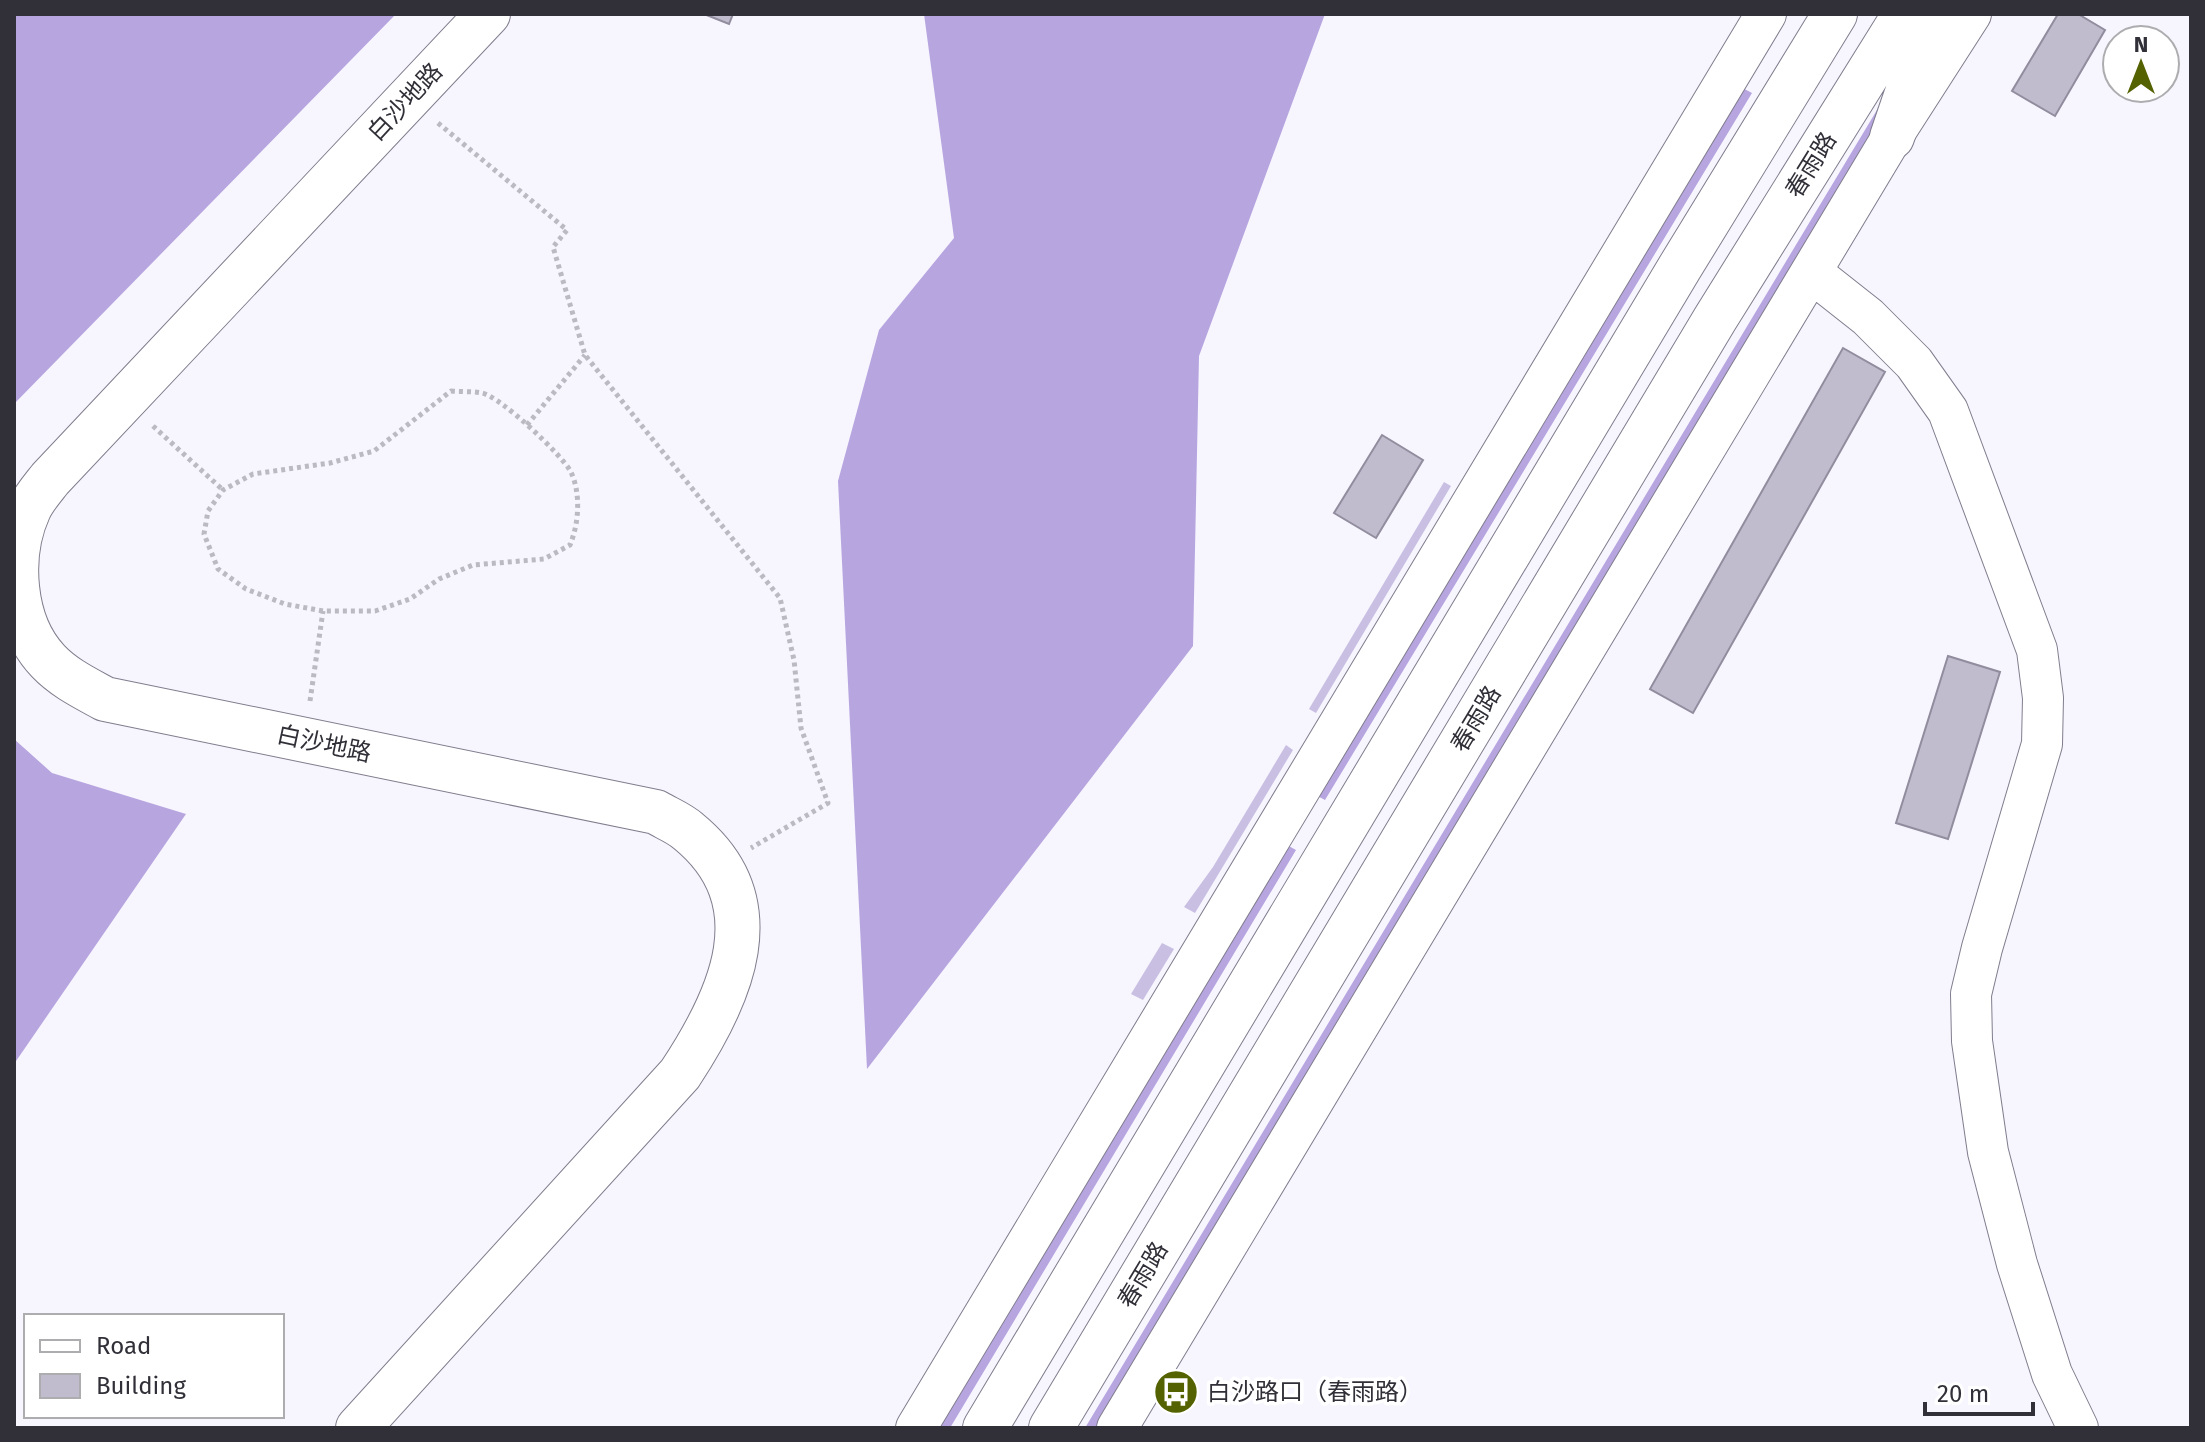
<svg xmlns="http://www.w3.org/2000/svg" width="2205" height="1442" font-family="'Fira Sans','Noto Sans SC',sans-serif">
<rect width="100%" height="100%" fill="#f7f5fd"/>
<path fill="#c9bfe3" d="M1444,482L1451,486L1316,713L1309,709Z
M1286,745L1293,750L1195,913L1184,907L1213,867Z
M1162,943L1174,949L1143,1000L1131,994Z"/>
<path fill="#b7a5e0" d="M14,14H396L14,404Z
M924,14H1325L1199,356L1193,646L867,1069L838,481L879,330L954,238Z
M1735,84L1752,93L1325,800L1308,791Z
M1880,105L1883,106L1859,170L1107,1428H1085Z
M14,739L52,773L186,814L14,1064Z
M1278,840L1296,850L950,1428H927Z"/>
<path fill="#c0bbcd" stroke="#918c9e" stroke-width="2" d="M704,14H733L729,24Z
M2058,14H2078L2105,30L2055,116L2012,91Z
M1843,348L1885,372L1693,713L1650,689Z
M1382,435L1423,460L1376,538L1334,513Z
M1948,656L2000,672L1948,839L1896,823Z"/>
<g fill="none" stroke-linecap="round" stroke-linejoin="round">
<g stroke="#817d8e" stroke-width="42">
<path id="minor" d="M1811,272L1868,317L1914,363L1948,411L2037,650L2043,698L2042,744L1982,948L1971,994L1972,1041L1988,1152L2017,1264L2052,1374L2078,1428
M916,1428L1766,14
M1117,1428L1892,137L1971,14"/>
</g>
<g stroke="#817d8e" stroke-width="46">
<path id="tertiary" d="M358,1428L680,1074C731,997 775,902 688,831C679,823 666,818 656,812L105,699C85,688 64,678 48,661C12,623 8,555 29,509C34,498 43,488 50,479L488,14"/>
</g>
<g stroke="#817d8e" stroke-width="46">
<path id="primary" d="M1892,137L1934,14
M985,1428L1680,267L1835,14
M1051,1428L1715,319L1905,14"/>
</g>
<path stroke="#bbb9c1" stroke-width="5" stroke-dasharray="4 4" stroke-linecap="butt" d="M438,123L567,230L553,247L585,355L780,598L794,660L801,728L828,803L751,848
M451,391C461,392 472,391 482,393C501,397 562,455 571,472C581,494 579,523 570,545L544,559L473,565L439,579L410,599L375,611H323L285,604L246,589L218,569L204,534L208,511L223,490L253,474L330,463L374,451Z
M527,425L585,355
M153,426L223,490
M310,701L323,611"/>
<use href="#minor" stroke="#fff" stroke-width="40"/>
<use href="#tertiary" stroke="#fff" stroke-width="44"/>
<use href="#primary" stroke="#fff" stroke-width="44"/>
</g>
<defs>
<g id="bus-disc" transform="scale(2.3)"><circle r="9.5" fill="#556202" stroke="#fff"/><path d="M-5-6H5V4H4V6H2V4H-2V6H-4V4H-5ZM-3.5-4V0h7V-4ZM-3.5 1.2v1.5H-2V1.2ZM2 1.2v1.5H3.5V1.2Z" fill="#fff"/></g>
</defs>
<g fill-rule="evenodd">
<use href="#bus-disc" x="1176" y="1392"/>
</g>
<g text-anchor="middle" stroke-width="7" stroke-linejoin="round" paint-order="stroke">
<g font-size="24" fill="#312f37" stroke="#fff">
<text transform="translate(405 102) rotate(-47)" y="8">白沙地路</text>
<text transform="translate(1811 165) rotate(-58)" y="8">春雨路</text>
<text transform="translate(1476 719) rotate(-59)" y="8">春雨路</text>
<text transform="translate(324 744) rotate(12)" y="8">白沙地路</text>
<text transform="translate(1143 1275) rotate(-59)" y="8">春雨路</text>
</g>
<g font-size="24" fill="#312f37" stroke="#fff" text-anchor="start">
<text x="1207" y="1400">白沙路口（春雨路）</text>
</g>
</g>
<rect width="2205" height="1442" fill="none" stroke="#312f37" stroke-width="32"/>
<rect x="24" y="1314" width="260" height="104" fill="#ffffff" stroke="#adacaf" stroke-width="2"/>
<rect x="40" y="1340" width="40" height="12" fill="#ffffff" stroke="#adacaf" stroke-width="2"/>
<text x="96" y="1354" font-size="24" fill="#312f37">Road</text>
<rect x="40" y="1374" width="40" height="24" fill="#c0bbcd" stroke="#adacaf" stroke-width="2"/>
<text x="96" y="1394" font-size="24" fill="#312f37">Building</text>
<g transform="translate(2141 64)"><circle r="38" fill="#ffffff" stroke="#adacaf" stroke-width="2"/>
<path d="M0-6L14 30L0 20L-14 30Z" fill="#556202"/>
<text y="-12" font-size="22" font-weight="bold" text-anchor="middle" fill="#312f37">N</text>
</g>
<path d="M1925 1402v12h108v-12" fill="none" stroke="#312f37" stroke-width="4"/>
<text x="1937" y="1402" font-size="24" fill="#312f37" stroke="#ffffff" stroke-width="6" paint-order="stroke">20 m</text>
</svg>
